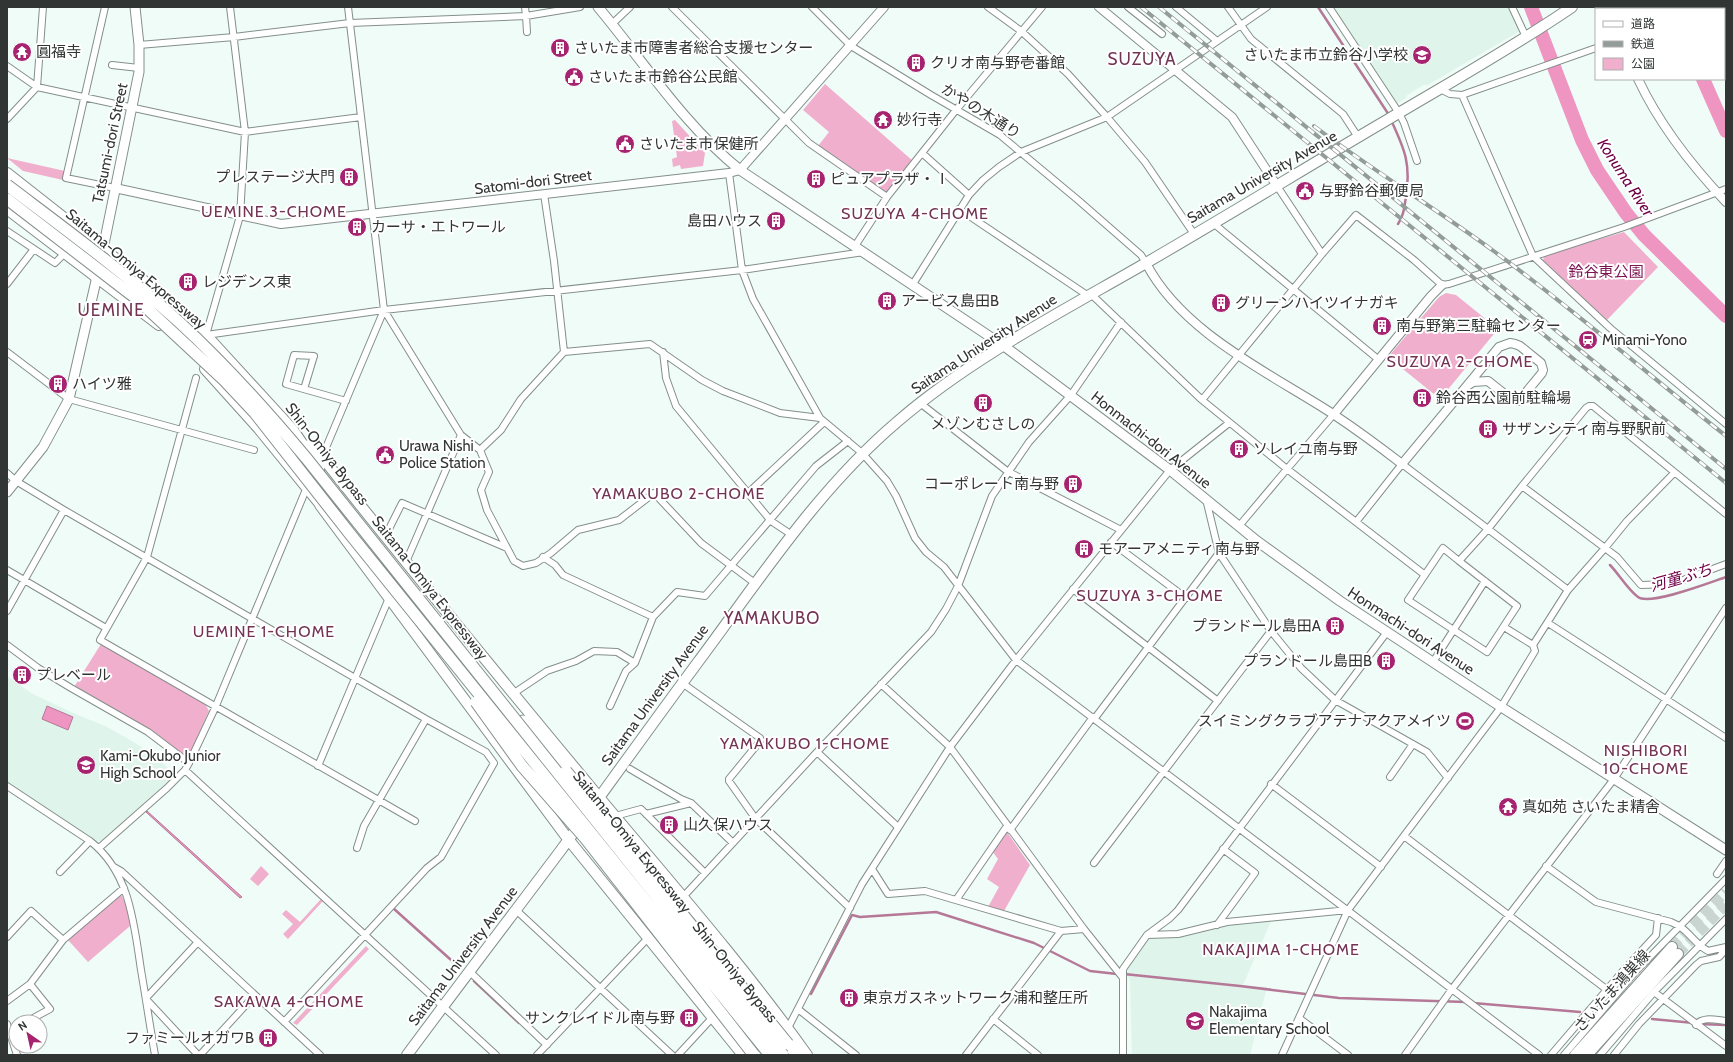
<svg xmlns="http://www.w3.org/2000/svg" width="1733" height="1062" font-family="Cabin,'Noto Sans JP',sans-serif">
<rect width="100%" height="100%" fill="#f0fcf7"/>
<path fill="#dff4eb" d="M1332,7H1508L1520,31L1426,86L1425,84L1406,96L1407,97L1397,104Z
M7,676L31,693L73,713L105,726L132,741L155,756L175,775L101,841H96L7,782Z
M1272,919L1243,985L1267,987L1250,1055H1132L1130,981L1126,971L1150,936L1228,924Z"/>
<path fill="#f0afcd" d="M825,84L913,161L885,194L818,146L829,132L803,110Z
M675,120L705,153L703,166L681,169L680,165L673,167L672,159L677,157L672,121Z
M7,158L65,171L63,180L23,171Z
M1624,232L1658,267L1607,320L1543,261L1544,255Z
M1446,293L1456,295L1498,329L1440,399L1388,357L1439,297Z
M101,644L204,702L209,711L189,755L184,756L74,687Z
M1007,832L1030,865L1004,911L988,907L999,887L987,879L998,859L992,851L1004,833Z
M261,866L269,874L258,886L250,879Z
M120,895L122,896L128,909L130,926L88,962L68,940Z
M321,899L323,901L288,939L283,934L293,924L282,914L286,910L300,922Z
M366,946L369,949L297,1025L293,1023Z"/>
<path fill="#ee95c1" stroke="#b57897" d="M47,706L73,717L68,730L42,719Z
M147,811L242,897L240,898L146,812Z"/>
<g fill="none" stroke-linecap="round" stroke-linejoin="round">
<path stroke="#b57897" stroke-width="2.5" d="M1318,7L1389,115
M1391,120C1405,150 1411,164 1406,197C1404,208 1404,215 1398,224
M1610,565C1618,573 1629,591 1638,597C1650,606 1711,582 1726,577
M393,908L460,968
M1124,974L1240,986L1339,998L1466,1002
M474,981L519,1023
M811,994L852,915L860,917L936,912L1034,943L1090,971L1117,974
M1473,1003L1580,1012
M1652,1019L1694,1023
M1699,1024L1726,1025"/>
<path stroke="#ee95c1" stroke-width="14" d="M1531,7L1582,140L1597,170L1626,213L1644,235L1726,316
M1676,7L1677,9
M1703,79L1726,131"/>
<path stroke="#cad4d0" stroke-width="10" stroke-dasharray="10 5" stroke-linecap="butt" d="M1672,947L1726,892
M1678,954L1726,905"/>
<g stroke="#848f8a" stroke-width="8">
<path id="minor" d="M105,7L66,178L115,188
M230,7L245,132L240,216L206,335L384,310L742,270L864,252
M348,7L384,310L461,435
M525,7L526,16L580,7
M672,7L809,143L887,197
M812,7L851,46L931,95L1000,135L1078,200L1141,255L1146,263
M988,7L1021,31L1068,74L1107,117L1145,162L1194,234
M1128,7L1162,34
M1176,7L1217,41
M1228,7L1251,39L1343,114L1358,137
M1329,7L1399,113L1404,123L1417,161
M1512,7L1526,37
M1690,9L1692,7
M612,24L630,7
M139,45L234,37L350,23L526,16L527,32
M112,65L139,68
M7,66L37,87L245,132L361,117
M1440,89L1450,94L1462,95L1596,48
M1462,95L1533,256L1610,328L1726,424
M7,119L37,87L43,7
M922,153L969,195
M729,173L742,270L753,299L820,418L862,453L887,481L896,496L915,538L926,552L944,567L1016,660L1539,1055
M1277,186L1322,254
M959,209L1087,295
M1213,223L1379,360
M7,231L55,263L65,253
M855,246L887,197L956,110L1042,7
M7,284L34,249
M913,284L969,195L983,180L999,167L1021,152L1107,117L1267,7
M1091,294L1202,400L1287,469L1334,414
M7,352L69,399L254,450
M564,352L650,344L702,380L723,391L780,413L820,418
M663,352L666,378L676,406L771,521L792,535
M196,378L147,557L100,640L415,821
M304,389L314,356L294,355L286,384L346,401
M1202,400L1322,254L1356,215L1414,260L1442,285L1449,284L1624,227L1726,189
M920,403L1007,471L1121,530
M480,450L501,430L521,399L564,352L554,261L544,194
M321,470L322,457L384,310
M7,473L16,481L64,510L426,719L486,752L494,763L441,857L427,868L284,1022
M1522,486L1488,529L1568,590
M748,493L824,422
M1206,499L1219,553L1271,631L1301,668L1335,700L1427,752L1448,778
M1726,514L1593,406H1589L1586,408L1522,486L1617,557L1641,585L1672,584L1726,564
M1356,522L1425,575
M1239,526L1287,469L1356,522L1402,464L1488,529L1459,561L1517,606L1487,652L1408,600L1443,548L1459,561
M385,537L402,503L507,548
M1111,542L1186,598
M543,557L555,565L563,575L653,617
M406,562L461,435L480,450L489,472L481,490L487,510L514,561L523,566L536,563L551,553L578,530L619,520L654,493L701,543L756,584
M7,570L106,628
M1073,589L1218,701
M7,611L64,510
M1548,623L1726,738
M1504,627L1533,645
M7,645L38,668L71,688L148,732L189,763
M1433,662L1485,581
M682,683L760,738L761,740L729,779V781L755,818L850,908
M881,684L950,747L1084,929L1123,978
M514,693L547,671L576,661L594,651L617,652L635,663
M610,706L626,671L635,663L653,617L677,592L705,596L816,466L848,441
M1095,718L1219,553
M318,766L389,598
M630,769L681,799L691,803L733,843
M185,770L496,1055
M1390,777L1413,744
M1271,784L1381,867
M7,786L90,841C130,872 134,924 141,970C146,999 150,1027 155,1055
M646,814L691,803
M615,816L641,809L705,873
M898,827L817,752L931,632L946,609L958,586L992,496L1029,442L1071,395L1121,322
M1010,830L1093,717
M1404,836L1614,995
M99,848L167,788L185,770L189,763L215,708L307,487
M357,848L364,826L426,719
M1094,863L1271,631
M1546,866L1596,902L1671,922C1689,929 1693,943 1708,951L1726,947
M114,867L121,871L320,1055
M872,869L888,894L925,891L1061,931L1084,929
M60,872L90,841
M1717,874L1726,861
M683,897L817,752
M956,900L1007,826
M516,910L672,1055
M1217,925L1255,873L1223,849
M1147,935L1170,918L1178,910L1387,632
M7,937L31,911L63,940
M470,972L547,1045
M1654,992L1726,1046
M146,998L198,942
M146,999L198,1055
M7,1001L30,984L63,940L124,888
M798,1009L856,1055
M1299,1018L1348,1055
M993,1019L1038,1055
M26,1022L50,1009L30,984
M7,1024L17,1055
M1696,1025C1702,1016 1716,1020 1726,1021
M788,1028L862,884L950,747L1016,660L1170,470L1229,423
M200,1055L255,995
M537,1055L648,938
M678,1055L712,1018
M966,1055L1061,931
M1123,1055V969L1147,935L1178,934L1227,922L1348,910
M1282,1055L1348,910L1501,707L1535,651L1533,645L1568,590L1605,548L1627,521L1674,473
M1405,1055L1452,989L1614,779L1726,608
M1551,1055L1622,972L1656,935L1658,918
M1564,1055L1637,970L1726,879
M1600,1055L1654,992L1726,919
M1614,1055L1639,1024L1696,965L1701,961L1719,957L1726,949"/>
</g>
<g stroke="#848f8a" stroke-width="10">
<path id="tertiary" d="M1099,7L1232,117L1277,186
M1609,7L1610,9
M1638,79C1659,124 1692,166 1726,202
M115,188L281,224L729,173L740,170L884,7
M1146,263C1182,333 1270,373 1333,414C1357,430 1380,447 1402,464L1499,347L1510,343L1515,344L1520,346L1541,363L1543,370L1542,373L1519,401L1512,400L1488,381L1473,382L1467,386
M1334,414L1431,296L1442,285"/>
</g>
<g stroke="#848f8a" stroke-width="11">
<path id="secondary" d="M598,7C644,62 684,125 740,170L1004,346L1170,470L1257,541L1340,601L1495,703L1726,850
M102,254L139,72V45L135,7
M7,492L43,447L69,399L98,272"/>
</g>
<g stroke="#848f8a" stroke-width="12">
<path id="primary" d="M1575,1055L1672,947
M1587,1055L1678,954"/>
</g>
<g stroke="#848f8a" stroke-width="12">
<path id="trunk" d="M7,173L171,302L206,335L293,430L317,465
M7,209L159,325
M205,369L259,429L324,509
M309,445L322,457C412,571 505,684 598,796C669,881 743,965 807,1055
M320,505L568,839L743,1055
M407,1055C458,986 510,918 561,850C607,787 652,724 698,662C760,579 817,490 897,422C971,358 1061,312 1146,263C1227,216 1307,167 1387,120C1449,83 1512,48 1572,7"/>
</g>
<g stroke="#848f8a" stroke-width="13">
<path id="motorway" d="M523,721L566,771
M788,1044L797,1055"/>
</g>
<use href="#minor" stroke="#fff" stroke-width="6"/>
<use href="#tertiary" stroke="#fff" stroke-width="8"/>
<use href="#secondary" stroke="#fff" stroke-width="9"/>
<use href="#primary" stroke="#fff" stroke-width="10"/>
<use href="#trunk" stroke="#fff" stroke-width="10"/>
<use href="#motorway" stroke="#fff" stroke-width="11"/>
<g stroke="#939c98" stroke-width="4">
<path id="rail" d="M1141,7L1726,483
M1159,7L1726,469
M1314,126C1372,170 1435,208 1495,252C1574,310 1649,375 1726,436"/>
</g>
<use href="#rail" stroke="#fff" stroke-width="2.5" stroke-dasharray="8" stroke-linecap="butt"/>
<g stroke="#848f8a" stroke-width="13" stroke-linecap="butt">
<path id="motorway-bridge" d="M7,185C65,229 124,272 178,321C225,364 267,411 307,459L783,1055
M7,199L137,299L224,380L255,413L350,534L770,1055
M476,702L522,766L586,839L754,1055
M566,771L788,1044"/>
</g>
<use href="#motorway-bridge" stroke="#fff" stroke-width="11"/>
</g>
<defs>
<g id="building-disc" transform="scale(1)"><circle r="9.5" fill="#a62370" stroke="#fff"/><path d="M-4-6H4V6H1V3H-1V6H-4ZM-2.5-4.3h1.7v1.8h-1.7ZM.8-4.3h1.7v1.8H.8ZM-2.5-1h1.7V.8h-1.7ZM.8-1h1.7V.8H.8Z" fill="#fff"/></g>
<g id="temple-disc" transform="scale(1)"><circle r="9.5" fill="#a62370" stroke="#fff"/><path d="M0-6L5-2H3V0L6.5 2.5H4V6H1.5V3h-3V6H-4V2.5H-6.5L-3 0V-2H-5Z" fill="#fff"/></g>
<g id="school-disc" transform="scale(1)"><circle r="9.5" fill="#a62370" stroke="#fff"/><path d="M0-5L7-2L0 1L-7-2ZM-4 1L0 2.5L4 1V4Q0 6-4 4Z" fill="#fff"/></g>
<g id="civic-disc" transform="scale(1)"><circle r="9.5" fill="#a62370" stroke="#fff"/><path d="M-.6-6.5H3V-4.5H.6V-3L4-1V1h2V6H-6V1h2V-1L-.6-3ZM-1.2 2.5V6h2.4V2.5Z" fill="#fff"/></g>
<g id="station-disc" transform="scale(1)"><circle r="9.5" fill="#a62370" stroke="#fff"/><path d="M-3-6H3Q5-6 5-4V2Q5 4 3 4L4.5 6H3L1.5 4h-3L-3 6H-4.5L-3 4Q-5 4-5 2V-4Q-5-6-3-6ZM-3.5-4v3h7v-3ZM-3.5 1v1.5H-2V1ZM2 1v1.5H3.5V1Z" fill="#fff"/></g>
<g id="stadium-disc" transform="scale(1)"><circle r="9.5" fill="#a62370" stroke="#fff"/><path d="M0-5a6.5 5 0 1 0 0 10a6.5 5 0 1 0 0-10ZM-3.5-1.8h7v3.6h-7Z" fill="#fff"/></g>
</defs>
<g fill-rule="evenodd">
<use href="#building-disc" x="560" y="48"/>
<use href="#temple-disc" x="22" y="52"/>
<use href="#school-disc" x="1422" y="55"/>
<use href="#building-disc" x="916" y="63"/>
<use href="#civic-disc" x="574" y="77"/>
<use href="#temple-disc" x="883" y="120"/>
<use href="#civic-disc" x="625" y="144"/>
<use href="#building-disc" x="349" y="177"/>
<use href="#building-disc" x="816" y="179"/>
<use href="#civic-disc" x="1305" y="191"/>
<use href="#building-disc" x="776" y="221"/>
<use href="#building-disc" x="357" y="227"/>
<use href="#building-disc" x="188" y="282"/>
<use href="#building-disc" x="887" y="301"/>
<use href="#building-disc" x="1221" y="303"/>
<use href="#building-disc" x="1382" y="326"/>
<use href="#station-disc" x="1588" y="340"/>
<use href="#building-disc" x="58" y="384"/>
<use href="#building-disc" x="1422" y="398"/>
<use href="#building-disc" x="983" y="403"/>
<use href="#building-disc" x="1488" y="429"/>
<use href="#building-disc" x="1239" y="449"/>
<use href="#civic-disc" x="385" y="455"/>
<use href="#building-disc" x="1073" y="484"/>
<use href="#building-disc" x="1084" y="549"/>
<use href="#building-disc" x="1335" y="626"/>
<use href="#building-disc" x="1386" y="661"/>
<use href="#building-disc" x="22" y="675"/>
<use href="#stadium-disc" x="1465" y="721"/>
<use href="#school-disc" x="86" y="765"/>
<use href="#temple-disc" x="1508" y="807"/>
<use href="#building-disc" x="669" y="825"/>
<use href="#building-disc" x="849" y="998"/>
<use href="#building-disc" x="689" y="1018"/>
<use href="#school-disc" x="1195" y="1021"/>
<use href="#building-disc" x="268" y="1038"/>
</g>
<g text-anchor="middle" stroke-width="4" stroke-linejoin="round" paint-order="stroke">
<g font-size="15" fill="#313634" stroke="#fff" text-anchor="start">
<text x="574" y="53">さいたま市障害者総合支援センター</text>
<text x="36" y="57">圓福寺</text>
<text x="1408" y="60" text-anchor="end">さいたま市立鈴谷小学校</text>
<text x="930" y="68">クリオ南与野壱番館</text>
<text x="588" y="82">さいたま市鈴谷公民館</text>
<text x="897" y="125">妙行寺</text>
<text x="639" y="149">さいたま市保健所</text>
<text x="335" y="182" text-anchor="end">プレステージ大門</text>
<text x="830" y="184">ピュアプラザ・Ⅰ</text>
<text x="1319" y="196">与野鈴谷郵便局</text>
<text x="762" y="226" text-anchor="end">島田ハウス</text>
<text x="371" y="232">カーサ・エトワール</text>
<text x="202" y="287">レジデンス東</text>
<text x="901" y="306">アービス島田B</text>
<text x="1235" y="308">グリーンハイツイナガキ</text>
<text x="1396" y="331">南与野第三駐輪センター</text>
<text x="1602" y="345">Minami-Yono</text>
<text x="72" y="389">ハイツ雅</text>
<text x="1436" y="403">鈴谷西公園前駐輪場</text>
<text x="983" y="429" text-anchor="middle">メゾンむさしの</text>
<text x="1502" y="434">サザンシティ南与野駅前</text>
<text x="399" y="451">Urawa Nishi<tspan x="399" dy="17">Police Station</tspan></text>
<text x="1253" y="454">ソレイユ南与野</text>
<text x="1059" y="489" text-anchor="end">コーポレート南与野</text>
<text x="1098" y="554">モアーアメニティ南与野</text>
<text x="1321" y="631" text-anchor="end">プランドール島田A</text>
<text x="1372" y="666" text-anchor="end">プランドール島田B</text>
<text x="36" y="680">プレベール</text>
<text x="1451" y="726" text-anchor="end">スイミングクラブアテナアクアメイツ</text>
<text x="100" y="761">Kami-Okubo Junior<tspan x="100" dy="17">High School</tspan></text>
<text x="1522" y="812">真如苑 さいたま精舎</text>
<text x="683" y="830">山久保ハウス</text>
<text x="863" y="1003">東京ガスネットワーク浦和整圧所</text>
<text x="1209" y="1017">Nakajima<tspan x="1209" dy="17">Elementary School</tspan></text>
<text x="675" y="1023" text-anchor="end">サンクレイドル南与野</text>
<text x="254" y="1043" text-anchor="end">ファミールオガワB</text>
</g>
<g font-size="15" fill="#313634" stroke="#fff">
<text transform="translate(981 111) rotate(32)" y="5">かやの木通り</text>
<text transform="translate(110 143) rotate(-78)" y="5">Tatsumi-dori Street</text>
<text transform="translate(1262 177) rotate(-30)" y="5">Saitama University Avenue</text>
<text transform="translate(533 182) rotate(-7)" y="5">Satomi-dori Street</text>
<text transform="translate(136 269) rotate(40)" y="5">Saitama-Omiya Expressway</text>
<text transform="translate(984 344) rotate(-33)" y="5">Saitama University Avenue</text>
<text transform="translate(1151 440) rotate(38)" y="5">Honmachi-dori Avenue</text>
<text transform="translate(327 454) rotate(52)" y="5">Shin-Omiya Bypass</text>
<text transform="translate(430 588) rotate(52)" y="5">Saitama-Omiya Expressway</text>
<text transform="translate(1411 631) rotate(33)" y="5">Honmachi-dori Avenue</text>
<text transform="translate(655 695) rotate(-54)" y="5">Saitama University Avenue</text>
<text transform="translate(632 842) rotate(51)" y="5">Saitama-Omiya Expressway</text>
<text transform="translate(463 956) rotate(-53)" y="5">Saitama University Avenue</text>
<text transform="translate(735 972) rotate(51)" y="5">Shin-Omiya Bypass</text>
<text transform="translate(1612 991) rotate(-48)" y="5">さいたま鴻巣線</text>
</g>
<g font-size="15" fill="#7b1352" stroke="#fff">
<text x="1606" y="277">鈴谷東公園</text>
</g>
<g font-size="16" font-style="italic" fill="#6e0047" stroke="#fff">
<text transform="translate(1626 177) rotate(57)" y="6">Konuma River</text>
<text transform="translate(1681 577) rotate(-16)" y="6">河童ぶち</text>
</g>
<g font-size="16" letter-spacing="1" fill="#733354" stroke="#fff">
<text x="274" y="217">UEMINE 3-CHOME</text>
<text x="915" y="219">SUZUYA 4-CHOME</text>
<text x="1460" y="367">SUZUYA 2-CHOME</text>
<text x="679" y="499">YAMAKUBO 2-CHOME</text>
<text x="1150" y="601">SUZUYA 3-CHOME</text>
<text x="264" y="637">UEMINE 1-CHOME</text>
<text x="805" y="749">YAMAKUBO 1-CHOME</text>
<text x="1646" y="756">NISHIBORI<tspan x="1646" dy="18">10-CHOME</tspan></text>
<text x="1281" y="955">NAKAJIMA 1-CHOME</text>
<text x="289" y="1007">SAKAWA 4-CHOME</text>
</g>
<g font-size="17" letter-spacing="1" fill="#733354" stroke="#fff">
<text x="1142" y="65">SUZUYA</text>
<text x="111" y="316">UEMINE</text>
<text x="772" y="624">YAMAKUBO</text>
</g>
</g>
<rect width="1733" height="1062" fill="none" stroke="#313634" stroke-width="16"/>
<rect x="1595" y="8" width="130" height="72" fill="#ffffff" stroke="#adafae"/>
<rect x="1603" y="21" width="20" height="6" fill="#ffffff" stroke="#adafae"/>
<text x="1631" y="28" font-size="12" fill="#313634">道路</text>
<rect x="1603" y="41" width="20" height="6" fill="#939c98" stroke="#adafae"/>
<text x="1631" y="48" font-size="12" fill="#313634">鉄道</text>
<rect x="1603" y="58" width="20" height="12" fill="#f0afcd" stroke="#adafae"/>
<text x="1631" y="68" font-size="12" fill="#313634">公園</text>
<g transform="translate(28 1034) rotate(326)"><circle r="19" fill="#ffffff" stroke="#adafae"/>
<path d="M0-3L7 15L0 10L-7 15Z" fill="#a62370"/>
<text y="-6" font-size="11" font-weight="bold" text-anchor="middle" fill="#313634">N</text>
</g>
</svg>
